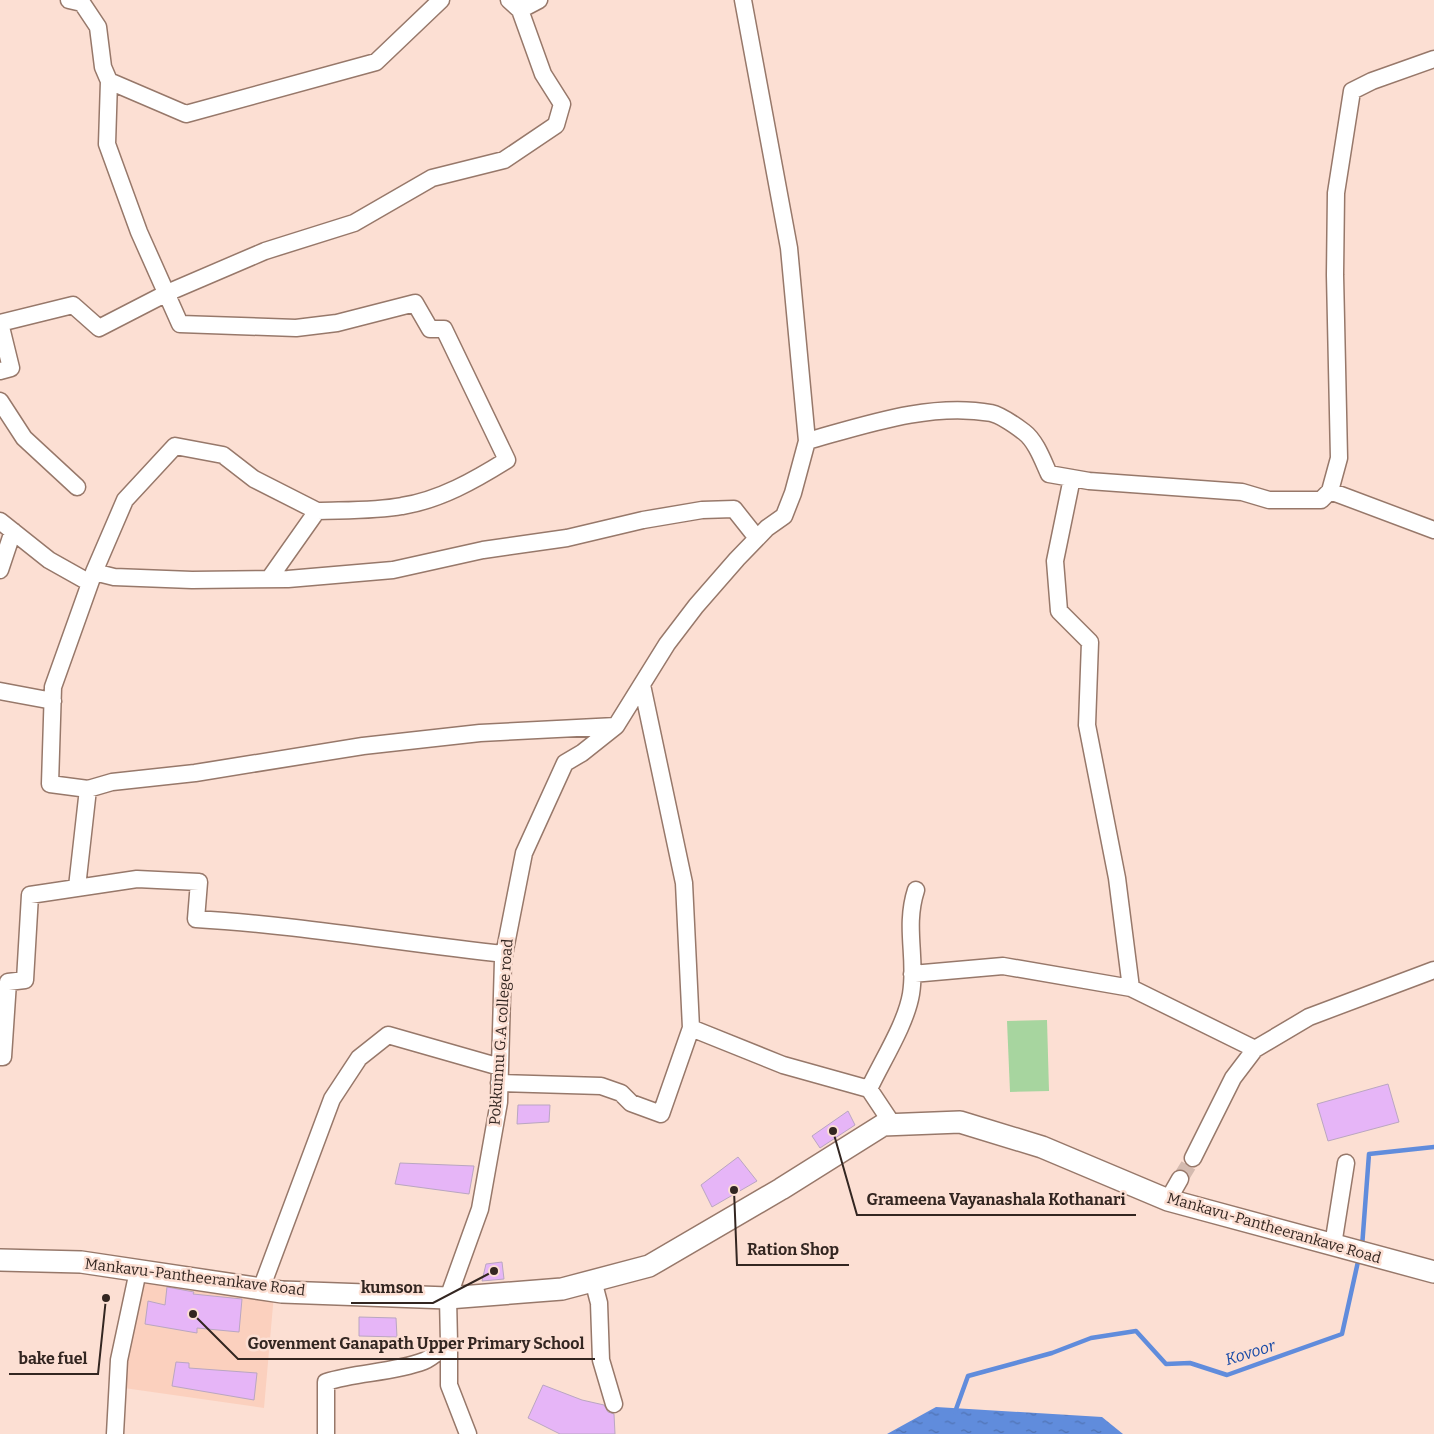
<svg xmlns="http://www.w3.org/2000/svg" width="1434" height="1434" font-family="Bitter,serif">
<defs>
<pattern id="water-ripples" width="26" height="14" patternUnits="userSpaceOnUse" patternTransform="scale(1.25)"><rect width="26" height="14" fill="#608cdc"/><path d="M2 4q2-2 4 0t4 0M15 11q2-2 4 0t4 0" fill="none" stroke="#5072b2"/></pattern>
</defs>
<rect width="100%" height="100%" fill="#fcdfd3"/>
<path fill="#fbd0be" d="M140,1276L274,1294L264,1408L124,1388Z"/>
<path fill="#a7d59f" d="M1047,1020L1049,1091L1010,1092L1007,1021Z"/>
<path fill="url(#water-ripples)" d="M936,1407L1102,1417L1123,1434H887Z"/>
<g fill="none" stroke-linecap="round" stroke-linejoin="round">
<path stroke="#608cdc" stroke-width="4.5" d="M1362,1247L1369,1154L1434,1147
M955,1412L968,1376L1052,1353L1091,1338L1136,1331L1166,1364L1190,1363L1227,1375L1342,1334L1359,1257"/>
</g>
<path fill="#e6b5f7" stroke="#baa6c1" d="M1388,1084L1399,1122L1328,1141L1317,1104Z
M518,1105H550L549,1122L517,1124Z
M848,1111L855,1125L820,1148L812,1136Z
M738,1157L757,1181L712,1207L701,1185Z
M400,1163L474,1166L469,1194L395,1184Z
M502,1262L504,1279L482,1281L486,1264Z
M167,1287L194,1292L193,1294L242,1299L239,1332L197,1328V1333L145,1324L148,1301L165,1305Z
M359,1317L396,1318L397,1337L359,1336Z
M176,1362L189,1363V1368L257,1373L254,1400L172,1386Z
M543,1385L582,1400L604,1405L608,1412L614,1414L615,1434H560L528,1418Z"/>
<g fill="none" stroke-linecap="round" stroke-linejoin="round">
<path stroke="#d4baaf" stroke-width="16" stroke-dasharray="16 8" stroke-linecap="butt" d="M1180,1179L1193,1158"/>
<g stroke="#97786a" stroke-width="19">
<path id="minor" d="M69,0L82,3L98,27L103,67L109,81L186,114L376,62L441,0
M509,0L520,10L539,0
M109,81L107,144L139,232L180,324L296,328L337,323L415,303L430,329H444L507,460C475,480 440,500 402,506C375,511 345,510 317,511
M0,323L73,305L99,328L167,293L265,251L354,223L432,178L504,160L556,125L562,104L543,74L520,10
M0,323L11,368L0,371
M0,401L24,438L77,487
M807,441C865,425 930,402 991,413C1000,415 1016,426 1024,432C1036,441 1043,461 1049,474L1089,481L1242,492L1269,500H1321L1330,491L1339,458L1335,275L1336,193L1352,91L1372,81L1434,59
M1072,478L1055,561L1059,611L1090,642L1087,725L1117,878L1131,988
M1330,491L1434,530
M0,521L49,560L90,583
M0,570L13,531
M94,572L125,500L175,446L223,455L254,479L317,511L269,579
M0,691L53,701
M88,789L112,782L195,773L363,746L480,733L616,726
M77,887L88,789L50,784L53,687L94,572L114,577L192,580L288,579L393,570L483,550L567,538L643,520L702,510L734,509L757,538
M912,974L1003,966L1131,988L1255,1049
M691,1028L783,1065L869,1089
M0,1057H3L8,982L25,980L30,895L137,879L199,882L196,919C299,925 401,943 504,954
M499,1083L601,1086L621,1093L631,1103L661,1114L691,1028L684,883L642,685
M893,1125L869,1089C882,1061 906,1024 911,994C917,958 904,927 916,890
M1193,1158L1233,1078L1255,1049L1309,1017L1434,970
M1168,1200L1180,1179
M1333,1245L1346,1163
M593,1280L599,1303L601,1360L614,1404
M261,1289L332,1099L359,1058L388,1035L500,1067
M449,1343V1385L468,1434
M115,1434L119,1360L138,1271
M326,1434V1382C357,1372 392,1373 424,1361C432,1358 441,1349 449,1343L448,1298L480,1209L499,1102L503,960L524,853L565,763L582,753L616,726L667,644L696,606L737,559L767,528L784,516L793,493L807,441L789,248L743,0"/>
</g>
<g stroke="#97786a" stroke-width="24">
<path id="major" d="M0,1260L81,1262L282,1292L448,1298L562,1289L649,1266L781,1189L883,1125L960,1122L1042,1147L1168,1200L1434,1272"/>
</g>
<use href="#minor" stroke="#fff" stroke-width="16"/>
<use href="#major" stroke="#fff" stroke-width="21"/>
</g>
<g text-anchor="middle" stroke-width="5" stroke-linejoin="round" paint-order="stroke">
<g font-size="15" fill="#332621" stroke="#fcdfd3">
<text transform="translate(501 1032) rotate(-86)" y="5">Pokkunnu G.A college road</text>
<text transform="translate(1274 1228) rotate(16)" y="5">Mankavu-Pantheerankave Road</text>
<text transform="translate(195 1277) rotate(7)" y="5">Mankavu-Pantheerankave Road</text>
</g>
<g font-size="16" font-style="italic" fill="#174aa7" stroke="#fcdfd3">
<text transform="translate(1250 1352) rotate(-17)" y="6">Kovoor</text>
</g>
</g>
<path fill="none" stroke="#332621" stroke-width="2" d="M833 1131L857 1215H1136M734 1190L737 1265H849M494 1271L433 1303H351M193 1314L238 1359H595M106 1298L98 1374H9"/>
<g fill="#332621" stroke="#fcdfd3" stroke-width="2">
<circle cx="833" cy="1131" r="5"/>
<circle cx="734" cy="1190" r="5"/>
<circle cx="494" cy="1271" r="5"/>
<circle cx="193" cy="1314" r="5"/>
<circle cx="106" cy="1298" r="5"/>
</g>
<g font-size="16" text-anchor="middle" font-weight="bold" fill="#332621" stroke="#fcdfd3" stroke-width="5" stroke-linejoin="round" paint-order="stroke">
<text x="996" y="1205">Grameena Vayanashala Kothanari</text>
<text x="793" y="1255">Ration Shop</text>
<text x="392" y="1293">kumson</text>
<text x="416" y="1349">Govenment Ganapath Upper Primary School</text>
<text x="53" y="1364">bake fuel</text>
</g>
</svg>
